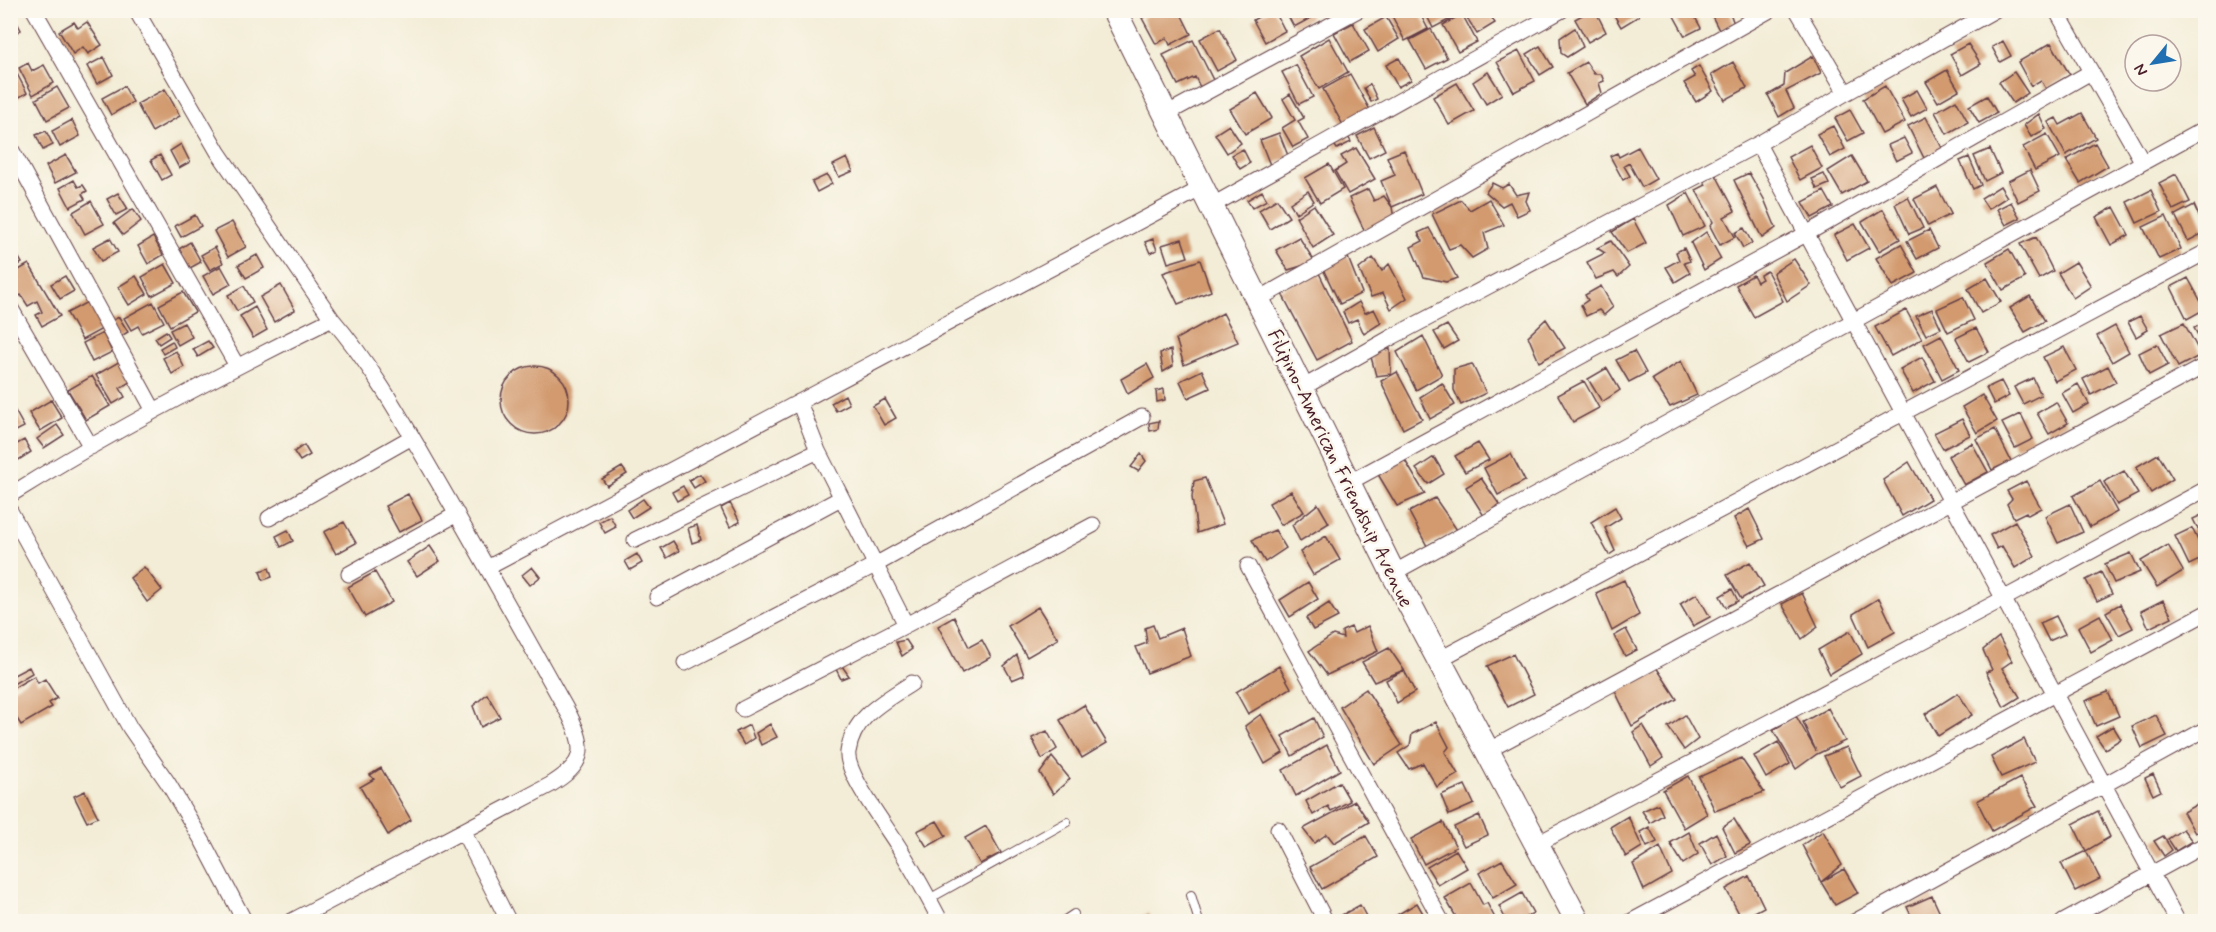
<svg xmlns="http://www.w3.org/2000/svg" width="2216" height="932" font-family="Mynerve,sans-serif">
<rect width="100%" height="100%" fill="#fbf7ec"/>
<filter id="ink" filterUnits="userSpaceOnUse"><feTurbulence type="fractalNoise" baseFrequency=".0167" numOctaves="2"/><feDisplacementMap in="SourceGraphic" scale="12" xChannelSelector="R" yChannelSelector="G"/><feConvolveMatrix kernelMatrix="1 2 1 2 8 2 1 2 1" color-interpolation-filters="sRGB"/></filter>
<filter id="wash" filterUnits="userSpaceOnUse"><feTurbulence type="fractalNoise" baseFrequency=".008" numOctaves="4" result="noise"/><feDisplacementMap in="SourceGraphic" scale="24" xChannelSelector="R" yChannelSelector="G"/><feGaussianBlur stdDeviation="1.35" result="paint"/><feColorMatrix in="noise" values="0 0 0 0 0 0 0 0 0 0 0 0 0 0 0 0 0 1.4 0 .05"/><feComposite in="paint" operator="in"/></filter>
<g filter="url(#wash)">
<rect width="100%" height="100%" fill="#f3edd7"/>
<g id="blocks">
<path fill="#d29a6e" d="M1157,10H1179L1191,34L1170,45L1167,38L1156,44L1142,18Z
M1270,10H1274L1285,31L1265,42L1253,20Z
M1285,10H1308L1311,18L1294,27Z
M1393,10H1418L1428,29L1405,41L1390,12Z
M1424,10H1453L1456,16L1433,28Z
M1476,10H1487L1495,23L1477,34L1466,16Z
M1591,10H1595L1606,32L1588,42L1575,19Z
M1611,10H1636L1639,16L1621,27Z
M1684,10H1691L1701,28L1685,36L1674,16Z
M1709,10H1729L1734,24L1719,30Z
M1462,14L1477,42L1458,52L1443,25Z
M13,15L21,30L10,36V16Z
M1386,17L1399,39L1378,52L1365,29Z
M74,22L78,28L87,22L102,45L88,54L83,47L73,54L59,31Z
M1353,23L1369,51L1350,62L1334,33Z
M1220,28L1237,60L1217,71L1200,39Z
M1575,28L1583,47L1567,57L1561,53L1560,38Z
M1431,29L1447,58L1426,69L1410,40Z
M1329,38L1348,72L1319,89L1299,56Z
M1193,40L1213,80L1200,87L1195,77L1178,85L1163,55Z
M2003,41L2011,56L2000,62L1992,47Z
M2051,43L2070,75L2046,89L2041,80L2031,86L2018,62Z
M1968,44L1981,64L1962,75L1950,54Z
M1540,46L1553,67L1540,75L1527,54Z
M1519,51L1535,81L1514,92L1497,62Z
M1813,56L1821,73L1786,91L1794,108L1779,117L1768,95L1784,86L1785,73Z
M104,57L113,75L97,84L87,66Z
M1399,58L1411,80L1398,87L1386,65Z
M1586,62L1594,74H1601L1604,81L1599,83L1602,93L1585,104L1567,73Z
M1733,62L1747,88L1725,100L1711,75Z
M28,63L32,71L44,65L54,83L33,95L19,68Z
M1296,65L1313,97L1299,104L1282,72Z
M1699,66L1713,91L1696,102L1684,83L1695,77L1691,71Z
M1947,70L1959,90L1938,102L1926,82Z
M16,72L27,93L10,102V74Z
M1488,72L1502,94L1486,104L1473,82Z
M2014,72L2028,93L2013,103L1999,82Z
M1350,74L1370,110L1343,125L1323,89Z
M1457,83L1474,111L1449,125L1433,97Z
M1370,84L1377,99L1371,102L1364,88Z
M124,86L133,102L111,115L102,98Z
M1885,86L1905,122L1882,134L1863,99Z
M57,87L69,108L47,120L36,99Z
M165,89L180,116L152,132L137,104Z
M1917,90L1927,108L1911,117L1901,99Z
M1257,93L1272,118L1245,134L1230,109Z
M1290,94L1304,118L1298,121L1308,139L1293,147L1282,128L1295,120L1283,99Z
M1987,96L1997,113L1979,123L1969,106Z
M1956,100L1968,122L1947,134L1935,112Z
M1850,110L1863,133L1848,141L1835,118Z
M2082,113L2096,138L2066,155L2048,122L2056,118L2060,125Z
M2039,114L2046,129L2031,137L2024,125Z
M1926,117L1942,148L1924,158L1908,126Z
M72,120L80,136L60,147L52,131Z
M1229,125L1241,143L1227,153L1215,134Z
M1833,126L1845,149L1830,157L1817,134Z
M1374,127L1385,150L1369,158L1357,136Z
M46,131L53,145L43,150L36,135Z
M1279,133L1289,158L1270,165L1260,140Z
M2047,134L2060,157L2035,170L2023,147Z
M1347,135L1351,142L1337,149L1333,143Z
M1904,138L1912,153L1896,161L1888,145Z
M2095,143L2108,166L2080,183L2066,160Z
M181,144L190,162L179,168L170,151Z
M1810,145L1822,168L1800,180L1788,157Z
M1638,147L1656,179L1642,187L1629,163L1624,166L1630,176L1623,180L1610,156L1617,153L1619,157Z
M1356,148L1375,179L1348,194L1335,171L1346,164L1341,156Z
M1243,149L1250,163L1240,169L1232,155Z
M1990,149L2001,173L1985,181L1974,156Z
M1404,150L1422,194L1392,207L1381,181L1395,175L1387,157Z
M66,155L76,172L55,183L46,166Z
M160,155L171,175L162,180L151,160Z
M1852,156L1867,181L1842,195L1828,171Z
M1969,157L1981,185L1973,189L1960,161Z
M847,158L853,171L839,177L833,165Z
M1329,164L1343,189L1320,203L1305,178Z
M2030,170L2040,191L2018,202L2008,181Z
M1715,173L1735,211L1724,217L1735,237L1720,245L1710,226L1713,222L1696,190L1706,185L1703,179Z
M1749,173L1764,199L1776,228L1762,238L1734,180Z
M1824,174L1829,184L1817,189L1812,179Z
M2176,174L2190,202L2173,210L2159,183Z
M827,175L832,184L817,192L812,182Z
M74,180L78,187L83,185L87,191L82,194L85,199L70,207L60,188Z
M1492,183L1502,188L1509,184L1516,195L1529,192L1526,201L1530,210L1517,216L1510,202L1502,206L1486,192Z
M2000,186L2007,197L1988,209L1981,198Z
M1937,187L1951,214L1928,226L1914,199Z
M1368,189L1374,201L1384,196L1392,207L1394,219L1365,232L1349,198Z
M2151,190L2161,212L2137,223L2127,202Z
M1262,191L1267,200L1252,208L1247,200Z
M1308,191L1314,201L1296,213L1290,203Z
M1824,191L1833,207L1812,218L1803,202Z
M118,193L128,209L116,215L107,199Z
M1688,193L1705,226L1683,236L1669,205Z
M1908,197L1923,228L1909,234L1895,204Z
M1277,199L1289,217L1270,229L1259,210Z
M1489,199L1504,225L1484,233L1488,249L1472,258L1460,245L1449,249L1432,214L1461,200L1470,210Z
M91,201L104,224L85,234L73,212Z
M2011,202L2020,218L2006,225L1997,209Z
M1314,205L1333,235L1313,248L1296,217Z
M2194,205L2206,232L2188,241L2175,215Z
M2114,207L2129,235L2111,245L2096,217Z
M133,209L141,221L123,235L114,223Z
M1883,209L1900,239L1879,251L1862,222Z
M195,215L201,226L181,237L175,226Z
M2166,216L2181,249L2159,259L2143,227Z
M1633,219L1646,243L1627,253L1612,232Z
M232,222L246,247L228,257L214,231Z
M1855,224L1869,248L1847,260L1834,235Z
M1429,228L1457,278L1446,282L1424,277L1411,247L1423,241L1418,233Z
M1744,228L1752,243L1743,248L1735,233Z
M1929,230L1938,248L1917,259L1907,241Z
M1706,232L1721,259L1704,270L1691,243Z
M153,237L163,255L148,264L138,246Z
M1299,237L1315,262L1288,270L1276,250Z
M2036,237L2053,271L2039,279L2020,244Z
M110,238L118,252L101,261L93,247Z
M1153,239L1157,250L1150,253L1145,242Z
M1182,239L1188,257L1168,263L1162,245Z
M1611,241L1629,267L1618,277L1614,272L1596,279L1587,262L1605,253L1597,248Z
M190,242L201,262L190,268L179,249Z
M10,243L22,263L10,270Z
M1901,244L1917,273L1893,286L1876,258Z
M215,247L223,263L210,270L201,255Z
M1684,248L1690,261L1684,263L1690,273L1675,282L1666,267L1679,260L1676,252Z
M2009,249L2025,278L2003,290L1987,262Z
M257,255L264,268L246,278L238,265Z
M1347,255L1362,293L1340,304L1323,269Z
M1373,258L1382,271L1389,264L1407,298L1391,309L1383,293L1371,297L1359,269Z
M1794,259L1811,285L1787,301L1773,273Z
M1200,260L1211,291L1178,304L1163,273Z
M2076,262L2091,286L2073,298L2058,273Z
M29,264L60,316L42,326L36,315L42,312L37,301L28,306L21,295L17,297L10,285V275Z
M165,264L176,283L152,296L142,277Z
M221,266L231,284L213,294L203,276Z
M1318,271L1352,341L1317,360L1280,290Z
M1767,271L1783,301L1754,317L1736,285L1753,275L1757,282L1762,279L1760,275Z
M65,276L74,291L60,299L51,284Z
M136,276L147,294L129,305L118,287Z
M1987,278L2001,302L1981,313L1968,289Z
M2188,278L2205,309L2187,319L2171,287Z
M281,285L295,310L274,322L260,297Z
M244,286L253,302L237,311L228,295Z
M1601,286L1613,307L1604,315L1599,310L1586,316L1581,305L1588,300L1585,295Z
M183,292L195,312L170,326L159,305Z
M2030,296L2045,321L2025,332L2010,308Z
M1963,297L1974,320L1948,332L1937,309Z
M89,301L104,328L82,340L67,313Z
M153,302L164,322L142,333L138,326L131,330L124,318Z
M1359,302L1365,313L1374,309L1381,323L1364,334L1357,319L1348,323L1343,312Z
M255,307L267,330L253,338L240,316Z
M1932,309L1941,328L1926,335L1916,316Z
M1906,310L1922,339L1891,356L1875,327Z
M1223,313L1238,342L1184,365L1176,339Z
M2140,316L2148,330L2136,337L2128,322Z
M119,317L128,332L118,338L109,322Z
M1546,319L1565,348L1539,362L1528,336Z
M2206,322V349L2194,328Z
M184,323L192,337L178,345L170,330Z
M2184,323L2201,355L2178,367L2161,334Z
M1447,325L1458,341L1444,349L1434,332Z
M2115,326L2129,352L2112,362L2097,336Z
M1976,328L1989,352L1969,362L1956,338Z
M166,331L170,337L159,344L155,338Z
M103,333L112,352L92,362L83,343Z
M1941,335L1959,370L1942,379L1924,344Z
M1423,336L1442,375L1416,390L1397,352Z
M172,341L175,347L163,354L160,348Z
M208,341L213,348L198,357L193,349Z
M2157,344L2168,365L2149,375L2139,353Z
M2064,347L2076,370L2055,381L2043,357Z
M1390,349L1391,374L1376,376L1370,353Z
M1171,350L1173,366L1163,372L1160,353Z
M176,351L184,367L172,374L163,358Z
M1634,351L1646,373L1629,382L1616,360Z
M1922,357L1935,381L1913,393L1900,369Z
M122,360L133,380L120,388L125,397L113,404L96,375Z
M1681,361L1697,395L1670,407L1652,379Z
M1147,364L1154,378L1128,394L1121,379Z
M1472,364L1486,393L1461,405L1454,390V369Z
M501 400a34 34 0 1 1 68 0a34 34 0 1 1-68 0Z
M2108,366L2116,382L2091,395L2083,379Z
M1607,368L1620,390L1602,402L1588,379Z
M1202,370L1210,388L1188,398L1180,381Z
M1397,372L1422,419L1403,429L1381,381Z
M92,376L110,406L86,420L68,390Z
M2033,378L2041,395L2023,404L2014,387Z
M1584,381L1599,408L1573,422L1558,395Z
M2001,381L2009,396L1994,404L1986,388Z
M1442,383L1455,405L1430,419L1420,397Z
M2078,384L2089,404L2073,413L2062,393Z
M1164,389L1165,400L1157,402L1156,391Z
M845,395L849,404L836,411L831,403Z
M1982,395L1997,421L1977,433L1962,407Z
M885,399L896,418L884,425L873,406Z
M51,400L62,418L40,431L29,413Z
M2056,402L2068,423L2049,434L2037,413Z
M14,409L24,427L10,434V411Z
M2021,414L2033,439L2015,448L2002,423Z
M1962,419L1970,435L1943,449L1934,433Z
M1159,421L1158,429L1150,431L1149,423Z
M57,425L64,435L44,448L37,439Z
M1995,429L2011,461L1992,470L1976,439Z
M24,440L31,452L17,461L10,448Z
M1478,443L1489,460L1465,472L1455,456Z
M1972,443L1988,472L1964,485L1948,456Z
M304,445L310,455L300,461L294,452Z
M1141,454L1146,461L1138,471L1131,467Z
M1511,454L1525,481L1498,495L1484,468Z
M2158,454L2173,479L2151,493L2136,467Z
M1403,457L1425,494L1397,506L1376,471Z
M1434,457L1444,474L1428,484L1416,469Z
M1909,462L1930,499L1902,516L1883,480Z
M622,467L627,474L607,486L602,479Z
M2124,471L2138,494L2117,505L2104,482Z
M700,474L705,481L694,488L689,480Z
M1205,478L1223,524L1197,533L1192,497L1194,481Z
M1481,478L1499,504L1484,516L1466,487Z
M2026,481L2041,508L2028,515L2026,512L2014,518L2007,504L2012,499L2007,491Z
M2100,481L2117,512L2090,527L2073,496Z
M683,486L688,495L677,501L672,492Z
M1291,491L1304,512L1281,525L1269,503Z
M408,494L422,520L399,532L385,506Z
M1435,498L1457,530L1427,546L1409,512Z
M643,499L649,507L632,518L627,510Z
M730,503L740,522L730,527L721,508Z
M1318,504L1329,523L1300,541L1292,525Z
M2070,504L2083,532L2058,543L2045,516Z
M1615,507L1621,518L1605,528L1615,551L1609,555L1591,522Z
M1749,509L1764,539L1749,546L1734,518Z
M2206,513V545L2193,519Z
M610,516L616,527L605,533L599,522Z
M2015,521L2035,556L2015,568L2002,546L1997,549L1990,535Z
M344,522L356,543L336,554L324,532Z
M697,525L701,540L692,543L688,528Z
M2192,528L2206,557L2189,565L2175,536Z
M288,530L293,541L281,547L276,536Z
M1275,530L1286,548L1265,562L1252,540Z
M1326,536L1340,560L1313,575L1300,552Z
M673,541L679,551L667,558L661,548Z
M2168,545L2183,571L2157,587L2141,561Z
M430,546L440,561L417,576L407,562Z
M2131,553L2140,572L2114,583L2105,564Z
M637,554L642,563L630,570L625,561Z
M1750,562L1764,586L1741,599L1727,575Z
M144,567L162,590L147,602L130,578Z
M532,567L540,577L530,585L522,575Z
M269,568L272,577L263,580L260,571Z
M375,572L392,602L365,617L348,587Z
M2101,572L2112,594L2097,601L2086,580Z
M1624,580L1639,615L1612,631L1596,593Z
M1308,582L1318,599L1290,617L1280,600Z
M1732,589L1738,601L1726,607L1720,596Z
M1802,593L1818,627L1802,639L1782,604Z
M1697,594L1710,617L1693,626L1680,604Z
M1879,598L1895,632L1868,647L1853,614Z
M2163,600L2172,617L2149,628L2141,611Z
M1329,603L1338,617L1313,630L1306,618Z
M2120,604L2133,628L2119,635L2106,612Z
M1038,607L1058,639L1027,657L1008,626Z
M2100,615L2113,640L2091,652L2078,627Z
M2056,616L2065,634L2049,641L2040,623Z
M954,617L969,647L982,640L991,657L962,673L938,626Z
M1153,625L1158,638L1182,628L1191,656L1147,673L1136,647L1147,643L1145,628Z
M1368,626L1378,651L1327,675L1309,651L1333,635L1343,638L1342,631L1351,627L1354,633Z
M1626,629L1637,650L1625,656L1614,636Z
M1850,631L1862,654L1830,674L1818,650Z
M1999,637L2012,661L2002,668L2020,697L2004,707L1986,672L1992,670L1983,650Z
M906,640L912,649L902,656L896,642Z
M1389,648L1404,670L1374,682L1362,662Z
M1513,654L1534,694L1508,707L1487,666Z
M1017,655L1024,675L1012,680L1004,666Z
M842,666L849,676L841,679L835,667Z
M1279,666L1291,688L1248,714L1236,692Z
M29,667L32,673L10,686V677Z
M1656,667L1677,699L1632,726L1614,689Z
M1404,670L1415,692L1397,703L1386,680Z
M34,676L38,683L45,679L57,698L49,703L52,707L21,725L10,708V690Z
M1366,689L1402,745L1374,764L1340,707Z
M2108,692L2119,716L2096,726L2085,701Z
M1958,693L1972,715L1938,736L1925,714Z
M487,694L500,717L481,727L473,706Z
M1084,705L1107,743L1082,758L1060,720Z
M1828,708L1845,741L1817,754L1796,769L1773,730L1796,716L1816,751L1803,722Z
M1261,714L1283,753L1265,764L1245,726Z
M1685,715L1698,739L1684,750L1668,727Z
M2156,715L2167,736L2142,748L2132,726Z
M1314,718L1323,737L1292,756L1282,736Z
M1436,722L1449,747L1445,752L1458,774L1437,787L1423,763L1409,769L1398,753L1410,745L1412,734Z
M770,724L777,737L761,745L756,733Z
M749,725L754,738L744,745L736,732Z
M1643,725L1663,758L1651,766L1633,732Z
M2113,726L2121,739L2105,749L2096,736Z
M1047,731L1057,749L1042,759L1032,738Z
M2024,739L2035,762L2001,777L1991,757Z
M1778,742L1790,764L1766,778L1754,756Z
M1327,745L1340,770L1296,796L1283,770Z
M1847,747L1861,776L1840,787L1824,756Z
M1052,757L1070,779L1053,794L1040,773Z
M1741,758L1764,792L1715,811L1699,777Z
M381,768L411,820L388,835L360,787L374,779L370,775Z
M2153,774L2161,791L2153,795L2145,778Z
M1688,776L1707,814L1684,828L1663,790Z
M2020,778L2037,806L1992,831L1977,801Z
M1339,782L1350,801L1331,811L1328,806L1313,815L1306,801Z
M1465,785L1474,804L1449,815L1441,795Z
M85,791L98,817L87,822L74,796Z
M1355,801L1369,822L1334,843L1327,834L1314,843L1303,829Z
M2201,802L2206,809V828L2195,833L2183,812Z
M1658,804L1663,815L1650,823L1642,811Z
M2098,811L2110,837L2086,851L2073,824Z
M1479,815L1488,835L1464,846L1454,827Z
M1628,816L1642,847L1626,857L1610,827Z
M1734,819L1750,845L1735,853L1722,827Z
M937,821L946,836L927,847L917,831Z
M1443,822L1456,847L1424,864L1411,839Z
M986,826L1001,853L980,864L965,838Z
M1649,827L1657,842L1647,847L1640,832Z
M2183,829L2192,841L2176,851L2168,839Z
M1823,831L1842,865L1821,882L1802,845Z
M1689,832L1698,854L1683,864L1670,843Z
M1716,833L1727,856L1712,865L1700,843Z
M1366,836L1378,857L1322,889L1310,867Z
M2163,836L2172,850L2164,856L2154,841Z
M1660,847L1672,874L1644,890L1633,864Z
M1456,850L1467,868L1438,885L1427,867Z
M2086,851L2100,879L2075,891L2061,863Z
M1502,860L1517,884L1493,898L1479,873Z
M1844,869L1858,893L1835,905L1821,882Z
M1749,876L1764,907L1742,919L1726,889Z
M1471,883L1483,905L1487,903L1497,922H1455L1458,920L1445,898Z
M1522,893L1533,913L1518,922H1507L1499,906Z
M1932,896L1944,922H1914L1907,907Z
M1417,903L1428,922H1385Z
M1360,905L1369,922H1343L1340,916Z
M1148,913L1152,922H1134Z"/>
</g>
</g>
<g filter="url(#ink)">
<use href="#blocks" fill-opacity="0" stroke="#633e45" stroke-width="1.5"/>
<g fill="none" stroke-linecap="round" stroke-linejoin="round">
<g stroke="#633e45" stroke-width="10">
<path id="lane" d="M1191,895L1199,922
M929,899L1067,822
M1062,922L1074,914"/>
</g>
<g stroke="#633e45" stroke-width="17">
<path id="street" d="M34,10L237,366
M136,10L218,152L332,319C374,368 405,425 437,480C482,558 526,637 570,716C587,751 584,764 550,785L290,922
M1797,10L1846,93
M2056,10L2142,161
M1166,114L1358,10
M1758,144L2178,922
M10,147L154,411
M1211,206L1562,10
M1257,300L1770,10
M10,307L91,447
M1302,388L1392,337L1758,144L1846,93L1995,10
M799,402L818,451L906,625
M1348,483L1806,234L2091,72
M10,495C114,430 222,373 332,319
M10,511L130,728L168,783L203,842L245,922
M269,518L412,437
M635,540L818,451
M1248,566L1442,922
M487,568L1202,188
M1393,573L2206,128
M349,574L457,514
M657,597L841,498
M1438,660L2206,252
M685,663L875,565L1142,417
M912,683C885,701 853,716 848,752C845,774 888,828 900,849C915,873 928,897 941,922
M743,709L906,625L1093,525
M1487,751L2206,365
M1278,829L1326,922
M463,831L509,922
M1537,844L2003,599L2206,489
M1630,922L2206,613
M1854,922L2206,729
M2063,922L2206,844"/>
</g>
<g stroke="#633e45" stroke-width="26">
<path id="primary" d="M1114,10L1393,573L1578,922"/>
</g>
<use href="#lane" stroke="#fff" stroke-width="8"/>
<use href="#street" stroke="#fff" stroke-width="15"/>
<use href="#primary" stroke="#fff" stroke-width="24"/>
</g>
</g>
<g text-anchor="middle" stroke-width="5" stroke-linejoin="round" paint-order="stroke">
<g font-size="20" fill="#4a1f2b" stroke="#fbf7ec">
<text transform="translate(1341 468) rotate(64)" y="7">Filipino-American Friendship Avenue</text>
</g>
</g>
<rect width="2216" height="932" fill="none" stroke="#fbf7ec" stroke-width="36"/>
<g transform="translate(2153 63) rotate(240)"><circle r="28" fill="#fbf7ec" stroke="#b4a19f" stroke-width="1.5"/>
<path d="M0-4.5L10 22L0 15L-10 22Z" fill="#1f6fb2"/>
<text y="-9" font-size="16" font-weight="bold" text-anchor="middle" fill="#4a1f2b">N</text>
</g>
</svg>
